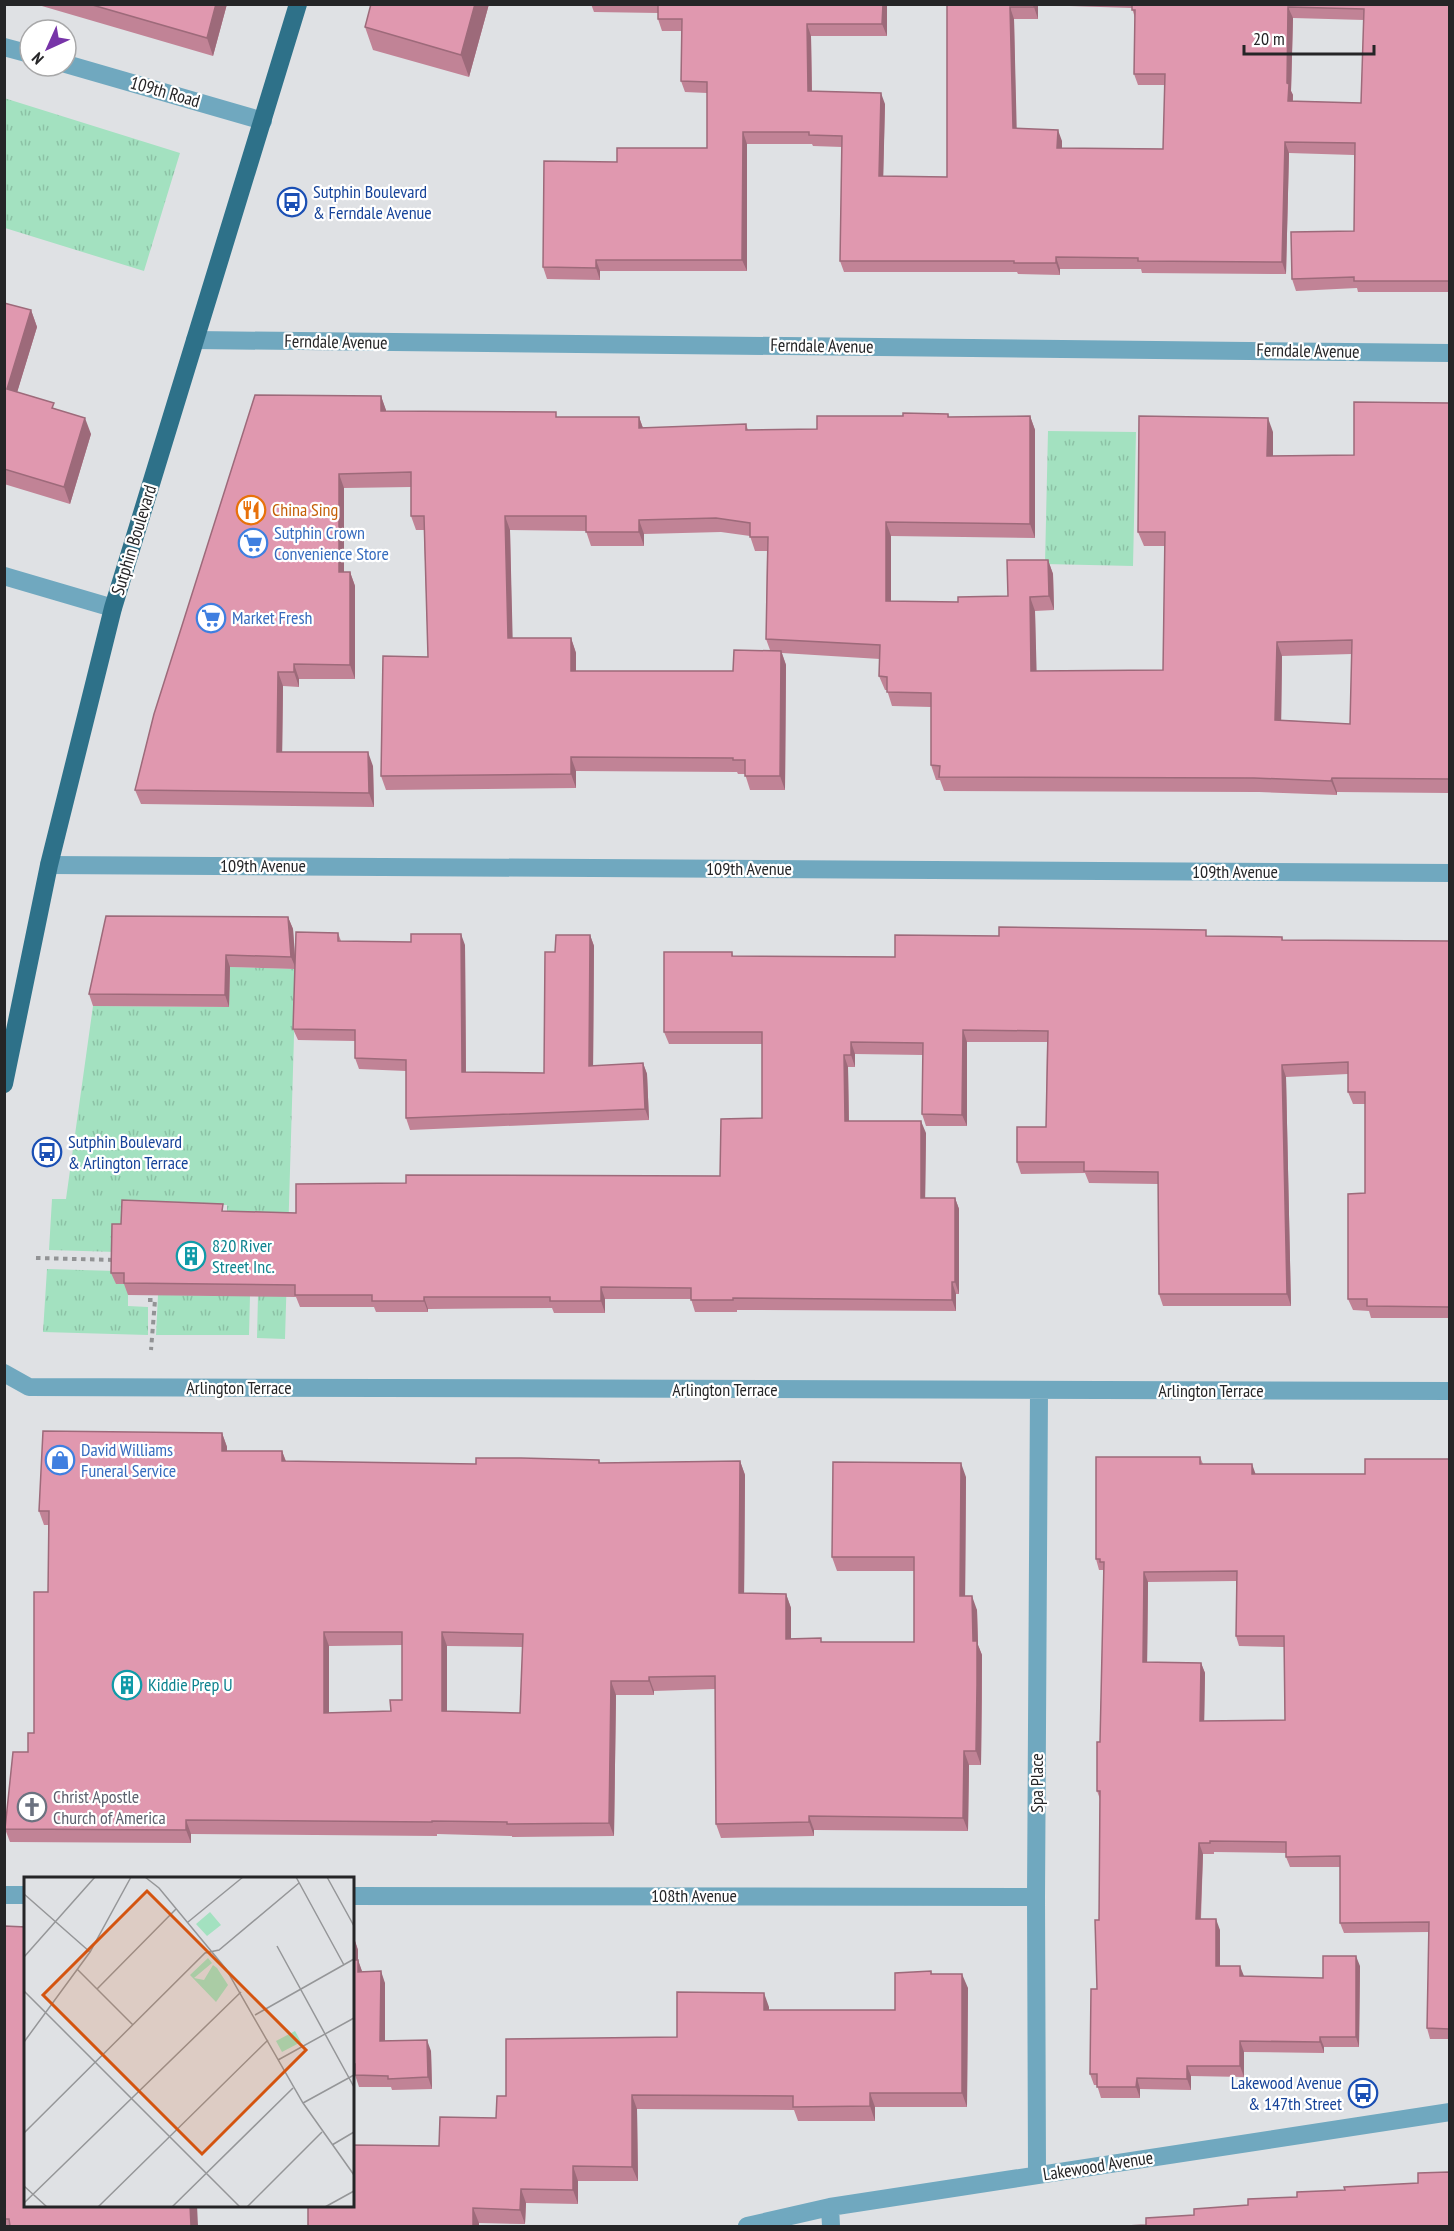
<svg xmlns="http://www.w3.org/2000/svg" width="1454" height="2231" font-family="'PT Sans Narrow',sans-serif">
<defs>
<pattern id="grass-tufts" width="24" height="20" patternUnits="userSpaceOnUse" patternTransform="scale(1.5)"><rect width="24" height="20" fill="#a3e1c0"/><path d="M3 7l-1-3M5 7V3M7 7l1-3M15 17l-1-3M17 17v-4M19 17l1-3" fill="none" stroke="#8cc1a5"/></pattern>
</defs>
<rect width="100%" height="100%" fill="#dfe1e4"/>
<path fill="url(#grass-tufts)" d="M4,98L180,153L144,271L5,228Z
M1048,431L1136,432L1133,566L1045,564Z
M230,967L296,969L285,1339L257,1338L258,1295L227,1222V1205L197,1204L117,1252L49,1250L52,1199H66L93,1006L229,1007Z
M47,1269L116,1271L128,1284V1306L148,1307V1335L43,1332Z
M158,1295L250,1296L249,1335H156Z"/>
<g fill="none" stroke-linecap="round" stroke-linejoin="round">
<path stroke="#929395" stroke-width="4" stroke-dasharray="4.5 4.5" stroke-linecap="butt" d="M36,1258L116,1260
M148,1300H155L151,1350"/>
<path stroke="#70a8bf" stroke-width="18" d="M4,47L30,54
M66,64L263,121
M195,340L1450,353
M4,576L113,608
M49,865L1450,873
M4,1373L29,1387L1450,1391
M4,1895H26
M352,1896L1036,1897
M1037,2175L1036,1897L1039,1391
M830,2207L831,2226
M747,2226L830,2207L1450,2112"/>
<path stroke="#2e7189" stroke-width="18" d="M4,1084L49,865L113,608L298,4"/>
</g>
<path fill="#c18396" fill-rule="evenodd" d="M35,4H227L213,56Z
M371,4H489L469,77L373,50L365,27Z
M591,4H887V36H811L812,91L885,104L883,176L947,177V4H1449V292H1358L1357,288L1296,291L1292,279L1354,231V155L1289,153L1286,274L1142,273L1141,269H1060V275L1018,274L1017,272H844L840,261L842,147L813,146L812,144H747V271H600V280L547,279L543,267L617,162L707,148V93L685,92L681,81L682,31H662L658,19V13L594,12ZM1038,5L1132,8L1135,18L1134,74L1138,85H1165L1163,149L1062,148V141L1016,128L1014,19H1038ZM1293,18L1364,20L1361,103L1293,101V95L1291,91Z
M4,303L31,310L37,327L17,392L56,409L91,434L70,504L4,484Z
M381,396L386,411L557,417H639L643,428L746,424L748,430L817,429L903,416L948,414L949,417L1030,416L1035,430V538L891,536V601L958,602L1008,596L1048,560L1053,574L1054,610L1035,611L1036,671L1163,670L1165,546H1144L1138,532L1273,432V456L1354,455L1449,403V793L1337,792V795L1259,792L944,791L940,780H936L931,765V707L892,706L887,690H885L879,676L880,659L782,653L786,665L785,790H750L745,774H738L737,772L576,771V788L386,790L381,776L428,657L424,530H416L411,516V487L344,488V572H350L355,586V679H299V687L283,686L282,752L373,766L374,807L141,804L135,790ZM510,530L586,531L591,546H644V534L721,532L750,536L755,551H767L766,639L770,650L733,671H576V653L571,638H512ZM1352,654L1350,724L1281,720L1282,656Z
M288,917L293,929L295,962L338,933L341,941L465,945L466,1072L544,1073L555,952L590,935L594,946L593,1066L643,1063L647,1074L649,1120L410,1130L406,1118V1071L359,1069L355,1058V1041L298,1040L293,1029L295,969L230,967L229,1007L93,1006L89,994Z
M999,936H1208L1282,937L1283,940L1449,941V1318H1371L1369,1311L1353,1310L1348,1299L1365,1193V1104H1353L1348,1092V1074L1286,1077L1291,1306H1163L1159,1294L1158,1184L1089,1183L1085,1173L1021,1174L1017,1162L1046,1127L1047,1042H967V1126H926L922,1114L923,1055L855,1054V1067H848L849,1121L926,1133L925,1198H955L959,1209V1294H956V1311L737,1310V1312H695L691,1299H605V1313H554L552,1308L428,1309V1312H376L374,1307H300L296,1297L128,1295L124,1284H116L111,1273L121,1224L225,1211L296,1213L406,1183L720,1176L762,1118V1044H669L664,1032L732,952L733,956L895,957Z
M222,1433L227,1447V1451H282L286,1461L476,1464L599,1460L600,1463L740,1461L745,1475L744,1593L786,1594L791,1608V1639L823,1642H914V1571H837L832,1557L966,1477L965,1596L977,1610L978,1645L982,1655V1699L981,1765H969L968,1831L814,1830V1836L721,1838L716,1824L715,1689L654,1691V1695H616L614,1836L512,1837V1836L437,1834V1836L191,1834V1843L10,1842L5,1829L34,1733L48,1592V1525H44L39,1511ZM402,1645V1700L391,1711L329,1713V1646ZM447,1646L523,1647L520,1713L447,1711Z
M1200,1457L1203,1464L1255,1474H1365L1449,1459V2039H1430L1427,2028L1429,1932L1344,1933L1340,1923V1867H1290L1286,1857V1853L1214,1852V1854H1203L1201,1919L1220,1930V1966L1244,1976L1323,1978L1360,1966L1359,2047H1324V2053L1244,2052V2077L1191,2076V2090L1140,2089V2098H1101L1097,2085H1094L1090,2074L1097,1989L1099,1920L1100,1799L1097,1791L1100,1742L1104,1573L1103,1570H1099L1096,1559ZM1236,1581V1636L1239,1646L1284,1647L1285,1720L1204,1721L1205,1673L1201,1663L1147,1662L1148,1582Z
M4,1926L26,2205L198,2226H7L4,2222Z
M352,1938H354L358,1950V1960L362,1972L385,1983V2041L431,2051L432,2089L392,2090L391,2087H359L355,2075H352Z
M931,1971L932,1974L968,1988L967,2107H875V2121H798L794,2110L637,2109L638,2181H578V2204L526,2203L525,2224L479,2223V2226H308L439,2146L496,2118L506,2096L677,2037L769,2007V2010H895Z"/>
<path fill="#9d6a7a" d="M216,4H227L213,56L207,38Z
M475,4H489L469,77L461,55Z
M883,4H887V36L882,24Z
M1034,4H1038V19L1034,7Z
M1010,7L1014,19L1017,140L1013,128Z
M1288,7L1293,18L1291,91L1293,95L1292,113L1288,101L1287,83Z
M807,24L811,36L812,103L808,91Z
M881,93L885,104L883,187L879,176Z
M1058,130L1062,141V160L1057,148Z
M743,132L747,144V271L742,260Z
M1285,142L1289,153L1286,274L1282,262Z
M1056,257L1060,269V275L1056,263Z
M596,260L600,271V280L596,268Z
M31,310L37,327L13,406L7,389Z
M381,396L386,410V425L381,411Z
M1030,416L1035,430V538L1030,524Z
M639,417L644,431L639,428Z
M85,418L91,434L70,504L64,487Z
M1268,418L1273,432V470L1267,456Z
M339,474L344,488V586L339,572Z
M505,516L510,530L513,652L508,638Z
M639,520L644,534V546L639,532Z
M886,522L891,536V615L886,601Z
M1048,560L1053,574L1054,610L1049,596Z
M350,572L355,586V679L350,665Z
M1030,597L1035,611L1037,685L1031,671Z
M571,638L576,653V685L571,671Z
M1277,642L1282,656L1281,734L1275,720Z
M781,651L786,665L785,790L780,776Z
M294,664L299,679V687L294,672Z
M278,672L283,686L282,766L277,752Z
M368,752L373,766L374,807L369,793Z
M571,757L576,771V788L571,774Z
M1332,778L1337,792V795L1331,781Z
M288,917L293,929L296,969L291,957Z
M461,934L465,945L466,1083L462,1072Z
M590,935L594,946L593,1077L589,1066Z
M226,955L230,967L229,1007L225,995Z
M963,1030L967,1042V1126L962,1115Z
M851,1042L855,1054V1067L851,1055Z
M844,1055L848,1067L849,1132L845,1121Z
M643,1063L647,1074L649,1120L645,1109Z
M1282,1065L1286,1077L1291,1306L1287,1294Z
M921,1121L926,1133L925,1209L921,1198Z
M955,1198L959,1209V1294L955,1282Z
M952,1282L956,1294V1311L952,1300Z
M601,1287L605,1299V1313L601,1301Z
M424,1297L428,1309V1312L424,1301Z
M222,1433L227,1447V1464L222,1451Z
M282,1451L287,1465L282,1461Z
M740,1461L745,1475L744,1607L739,1593Z
M961,1463L966,1477L965,1610L960,1596Z
M1252,1464L1256,1475L1252,1474Z
M1144,1572L1148,1582L1147,1673L1143,1662Z
M786,1594L791,1608V1652L786,1639Z
M972,1596L977,1610L978,1645L982,1655L981,1765L976,1751Z
M324,1632L329,1646V1726L324,1713Z
M442,1632L447,1646V1725L442,1711Z
M1201,1663L1205,1673L1204,1732L1200,1721Z
M649,1677L654,1691V1695L649,1681Z
M611,1681L616,1695L614,1836L609,1823Z
M964,1751L969,1765L968,1831L963,1818Z
M809,1816L814,1830V1836L809,1822Z
M186,1820L191,1834V1843L186,1830Z
M1199,1843L1203,1854L1200,1930L1196,1919Z
M1216,1919L1220,1930V1976L1216,1966Z
M354,1938L358,1950V1960L362,1971V1983L354,1960Z
M1356,1956L1360,1966L1359,2047L1356,2037Z
M1240,1966L1244,1976H1240Z
M381,1971L385,1983V2052L380,2041Z
M962,1974L968,1988L967,2107L962,2093Z
M764,1993L769,2007V2024L764,2010Z
M1320,2037L1324,2047V2053L1320,2042Z
M427,2040L431,2051L432,2089L428,2077Z
M1240,2041L1244,2052V2077L1240,2066Z
M1187,2066L1191,2076V2090L1187,2079Z
M1137,2078L1140,2089V2098L1136,2087Z
M870,2093L875,2107V2121L870,2106Z
M632,2095L637,2109L638,2181L632,2167Z
M573,2166L578,2181V2204L573,2190Z
M521,2189L526,2203L525,2224L520,2210Z
M190,2205H197L198,2226H191Z
M473,2208L479,2223V2226H473Z"/>
<path fill="#e098af" stroke="#9d6a7a" stroke-width="1.5" fill-rule="evenodd" d="M89,4H216L207,38Z
M371,4H475L461,55L365,27Z
M658,4H883L882,24H807L808,91L881,93L879,176L947,177V4H1034V7H1010L1013,128L1058,130L1057,148L1163,149L1165,74H1134L1135,10H1132V4H1449V281H1354V277L1292,279L1291,232L1354,231L1355,143L1285,142L1282,262L1138,261V258L1056,257V263H1014V261H840L842,136L809,135V132H743L742,260H596V268L543,267L544,161L617,162V148H707V82L681,81L682,19H658ZM1288,7L1364,9L1361,103L1288,101L1289,84L1287,83Z
M4,303L31,310L7,389L54,403L52,408L85,418L64,487L4,469Z
M255,395L381,396V411L556,412V417H639V428L746,424V430L817,429V416H903V413L948,414V417L1030,416V524L886,522V601L958,602V597L1008,596L1007,560H1048L1049,596L1030,597L1031,671L1163,670L1165,532H1138L1139,416L1268,418L1267,456L1354,455V402L1449,403V779L1332,778L1331,781L1254,778L939,777L940,766L931,765V693L887,692V677L879,676L880,645L766,639L768,537H750V523L716,518L639,520V532H586V516H505L508,638H571V671H733L734,650L781,651L780,776H745V760H733V758L571,757V774L381,776L383,656L428,657L424,516H411V472L339,474V572H350V665L294,664V672H278L277,752H368L369,793L135,790L154,714ZM1352,640L1350,724L1275,720L1277,642Z
M106,916L288,917L291,957L226,955L225,995L89,994Z
M999,927L1206,930V936L1282,937V940L1449,941V1307L1367,1306V1299H1348V1194L1365,1193V1092H1348V1062L1282,1065L1287,1294H1159L1158,1172L1084,1171V1162H1017V1127H1046L1048,1031L963,1030L962,1115L922,1114L923,1043L851,1042V1055H844L845,1121H921V1198H955V1282H952V1300L733,1298V1300H691V1288L601,1287V1301H550V1297H424V1301H372V1295H295V1285L124,1283V1273H111L112,1224H121L122,1200L223,1204L222,1211L296,1213V1184L406,1183V1175L720,1176L721,1119L762,1118V1032H664V952H732V956L895,957V935L999,936Z
M296,932L338,933V941L411,942V934H461L462,1072L544,1073L545,952H555L556,935H590L589,1066L643,1063L645,1109L406,1118V1060L355,1058V1030L293,1029Z
M43,1431L222,1433V1451H282V1461L476,1464V1458H521L599,1460V1463L740,1461L739,1593L786,1594V1639L821,1638V1642H914V1557H832L833,1462L961,1463L960,1596H972L973,1641H977V1685L976,1751H964L963,1818L809,1816V1822L716,1824L715,1676L649,1677V1681H611L609,1823L507,1824V1822L432,1821V1822L186,1820V1830L5,1829L13,1752H28V1733H34V1592H48L49,1511H39ZM324,1632H402V1700H390L391,1711L324,1713ZM442,1632L523,1634L520,1713L442,1711Z
M1096,1457H1200V1464H1252V1474H1365V1459H1449V2029L1427,2028L1429,1922L1340,1923V1856L1286,1857V1842L1210,1841V1843H1199L1196,1919H1216V1966H1240V1976L1323,1978V1956H1356V2037H1320V2042L1240,2041V2066H1187V2079L1137,2078L1136,2087H1097V2074H1090L1091,1989H1097L1095,1920H1099L1100,1791H1097V1742H1100L1104,1562H1100V1559H1096ZM1237,1571L1236,1636H1284L1285,1720L1200,1721L1201,1663L1143,1662L1144,1572Z
M4,1926L26,1927V2205H190L191,2226H10L9,2219H4Z
M352,1938H354V1960H358V1972L381,1971L380,2041L427,2040L428,2077L388,2079V2076L355,2075V2064H352Z
M931,1971V1974H962V2093H870V2106L793,2107V2096L632,2095V2167L573,2166V2190L521,2189L520,2210L473,2208V2226H308V2205H352V2145L439,2146L440,2117L496,2118L497,2096H506V2039L677,2037V1992L764,1993V2010H895V1973Z
M1449,2172V2226H1126L1146,2225V2218L1194,2215V2209L1248,2205V2199L1297,2197V2192L1345,2190L1344,2187L1418,2183V2173Z"/>
<defs>
<g id="bus-ring" transform="scale(1.5)"><circle r="9.5" fill="#fff" stroke="#1a4fb4" stroke-width="1.5"/><path d="M-5-6H5V4H4V6H2V4H-2V6H-4V4H-5ZM-3.5-4V0h7V-4ZM-3.5 1.2v1.5H-2V1.2ZM2 1.2v1.5H3.5V1.2Z" fill="#1a4fb4"/></g>
<g id="restaurant-ring" transform="scale(1.5)"><circle r="9.5" fill="#fff" stroke="#e8710a" stroke-width="1.5"/><path d="M-5-6h1v4h1v-4h1v4h1v-4h1v5L-1.5 .5V6h-2V.5L-5-1ZM5-6V6H3V1.5H1.5Q1.5-4 5-6Z" fill="#e8710a"/></g>
<g id="supermarket-ring" transform="scale(1.5)"><circle r="9.5" fill="#fff" stroke="#3f7fe0" stroke-width="1.5"/><path d="M-6-5.5h2.5l.6 2H6L4.5 2H-2.5L-4.4-4H-6ZM-1.5 3.2a1.3 1.3 0 1 0 .1 0ZM3 3.2a1.3 1.3 0 1 0 .1 0Z" fill="#3f7fe0"/></g>
<g id="building-ring" transform="scale(1.5)"><circle r="9.5" fill="#fff" stroke="#0f9aa8" stroke-width="1.5"/><path d="M-4-6H4V6H1V3H-1V6H-4ZM-2.5-4.3h1.7v1.8h-1.7ZM.8-4.3h1.7v1.8H.8ZM-2.5-1h1.7V.8h-1.7ZM.8-1h1.7V.8H.8Z" fill="#0f9aa8"/></g>
<g id="shop-ring" transform="scale(1.5)"><circle r="9.5" fill="#fff" stroke="#3f7fe0" stroke-width="1.5"/><path d="M-5-2.5h2.3a2.7 3.5 0 0 1 5.4 0H5L5.5 6h-11ZM-1.5-2.5h3a1.5 2.3 0 0 0-3 0Z" fill="#3f7fe0"/></g>
<g id="church-ring" transform="scale(1.5)"><circle r="9.5" fill="#fff" stroke="#6b7280" stroke-width="1.5"/><path d="M-1.2-6h2.4v3.5h3.3v2.4h-3.3V6h-2.4V-.1h-3.3v-2.4h3.3Z" fill="#6b7280"/></g>
</defs>
<g fill-rule="evenodd">
<use href="#bus-ring" x="292" y="202"/>
<use href="#restaurant-ring" x="251" y="510"/>
<use href="#supermarket-ring" x="253" y="543"/>
<use href="#supermarket-ring" x="211" y="618"/>
<use href="#bus-ring" x="47" y="1152"/>
<use href="#building-ring" x="191" y="1256"/>
<use href="#shop-ring" x="60" y="1460"/>
<use href="#building-ring" x="127" y="1685"/>
<use href="#church-ring" x="32" y="1807"/>
<use href="#bus-ring" x="1363" y="2093"/>
</g>
<g text-anchor="middle" stroke-width="4.5" stroke-linejoin="round" paint-order="stroke">
<g font-size="18" fill="#252527" stroke="#fff">
<text transform="translate(165 92) rotate(16)" y="6">109th Road</text>
<text transform="translate(336 342) rotate(1)" y="6">Ferndale Avenue</text>
<text transform="translate(822 346) rotate(1)" y="6">Ferndale Avenue</text>
<text transform="translate(1308 351) rotate(1)" y="6">Ferndale Avenue</text>
<text transform="translate(134 540) rotate(-73)" y="6">Sutphin Boulevard</text>
<text x="263" y="872">109th Avenue</text>
<text x="749" y="875">109th Avenue</text>
<text x="1235" y="878">109th Avenue</text>
<text x="239" y="1394">Arlington Terrace</text>
<text x="725" y="1396">Arlington Terrace</text>
<text x="1211" y="1397">Arlington Terrace</text>
<text transform="translate(1037 1783) rotate(-90)" y="6">Spa Place</text>
<text x="694" y="1902">108th Avenue</text>
<text transform="translate(1098 2166) rotate(-9)" y="6">Lakewood Avenue</text>
</g>
<g font-size="18" fill="#164399" stroke="#fff" text-anchor="start">
<text x="313" y="198">Sutphin Boulevard<tspan x="313" dy="21">&amp; Ferndale Avenue</tspan></text>
<text x="68" y="1148">Sutphin Boulevard<tspan x="68" dy="21">&amp; Arlington Terrace</tspan></text>
<text x="1342" y="2089" text-anchor="end">Lakewood Avenue<tspan x="1342" dy="21">&amp; 147th Street</tspan></text>
</g>
<g font-size="18" fill="#c56008" stroke="#fff" text-anchor="start">
<text x="272" y="516">China Sing</text>
</g>
<g font-size="18" fill="#366cbe" stroke="#fff" text-anchor="start">
<text x="274" y="539">Sutphin Crown<tspan x="274" dy="21">Convenience Store</tspan></text>
<text x="232" y="624">Market Fresh</text>
<text x="81" y="1456">David Williams<tspan x="81" dy="21">Funeral Service</tspan></text>
</g>
<g font-size="18" fill="#0d838f" stroke="#fff" text-anchor="start">
<text x="212" y="1252">820 River<tspan x="212" dy="21">Street Inc.</tspan></text>
<text x="148" y="1691">Kiddie Prep U</text>
</g>
<g font-size="18" fill="#5b616d" stroke="#fff" text-anchor="start">
<text x="53" y="1803">Christ Apostle<tspan x="53" dy="21">Church of America</tspan></text>
</g>
</g>
<g transform="translate(24 1877)">
<rect width="330" height="330" fill="#dfe1e4"/>
<path d="M186,35L197,48L183,59L172,47ZM184,81L188,86L170,101L180,103L189,88L193,91L204,108L192,125L166,98ZM271,154L277,165L258,175L252,164Z" fill="#a3e1c0"/>
<path fill="none" stroke="#959698" stroke-width="1.5" d="M121,0L135,11L202,92L279,226L330,298M272,0L320,88M303,0L330,49M0,17L66,75M164,45L219,0M253,69L330,210M0,80L71,0M53,92L109,148M73,112L152,32M0,114L216,330M231,138L330,82M0,165L66,75L107,0M254,183L330,141M279,226L330,198M0,256L181,76L195,73L275,6M308,268L330,255M0,309L23,330M0,326L217,115M74,330L244,163M148,330L269,211M223,330L298,255M301,330L330,314"/>
<path fill="#d4540f" fill-opacity="0.15" stroke="#d4540f" stroke-width="3" d="M123,14L282,173L178,277L19,118Z"/>
<rect width="330" height="330" fill="none" stroke="#252527" stroke-width="3"/>
</g>
<rect width="1454" height="2231" fill="none" stroke="#252527" stroke-width="12"/>
<g transform="translate(48 48) rotate(225)"><circle r="28" fill="#ffffff" stroke="#a8a8a9" stroke-width="1.5"/>
<path d="M0-4.5L10 22L0 15L-10 22Z" fill="#7734a8"/>
<text y="-9" font-size="16" font-weight="bold" text-anchor="middle" fill="#252527">N</text>
</g>
<path d="M1244 45v9h130v-9" fill="none" stroke="#252527" stroke-width="3"/>
<text x="1253" y="45" font-size="18" fill="#252527" stroke="#ffffff" stroke-width="4.5" paint-order="stroke">20 m</text>
</svg>
